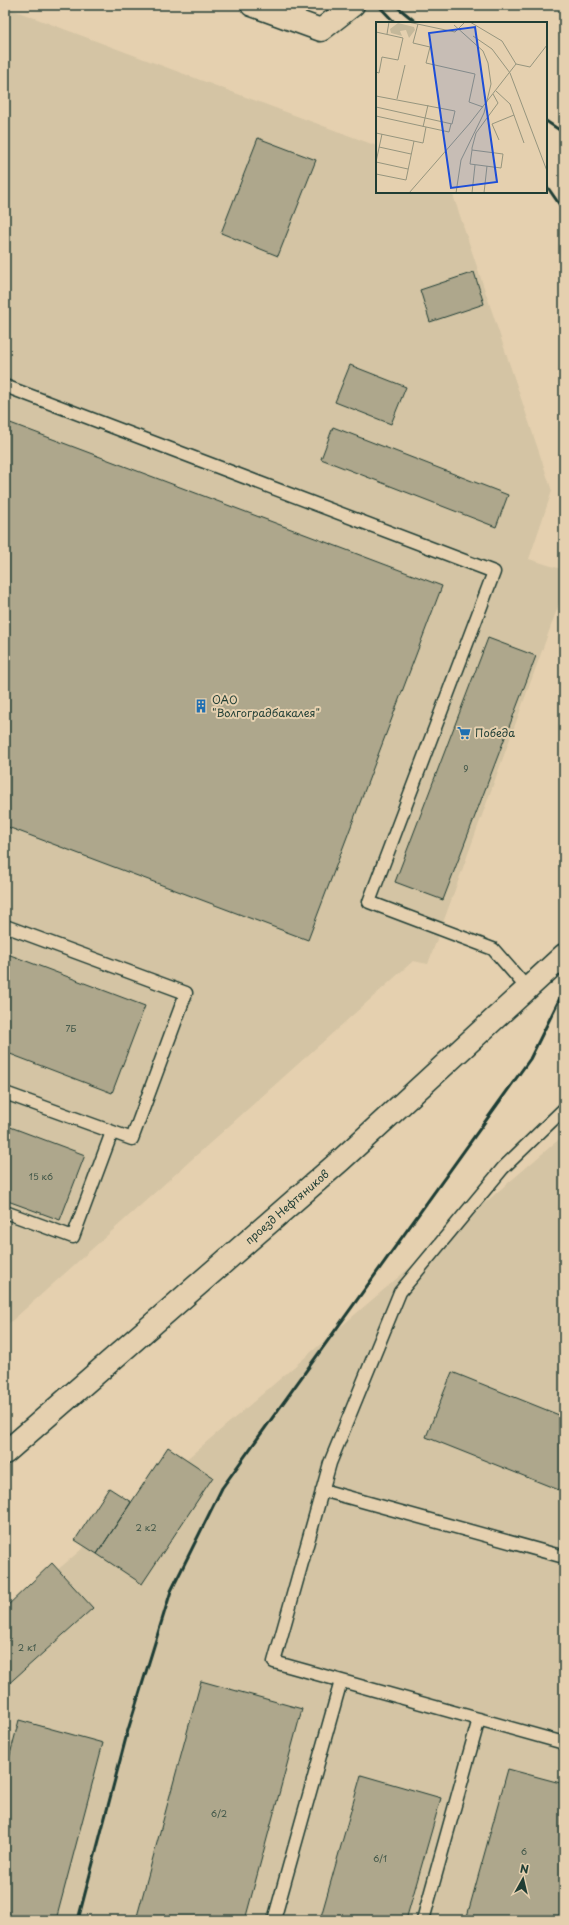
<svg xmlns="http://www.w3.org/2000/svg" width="569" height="1925" font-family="'Playpen Sans',sans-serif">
<rect width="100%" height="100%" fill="#e5d0af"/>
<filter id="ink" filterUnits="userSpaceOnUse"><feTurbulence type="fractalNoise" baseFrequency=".025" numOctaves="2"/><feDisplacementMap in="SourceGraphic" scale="8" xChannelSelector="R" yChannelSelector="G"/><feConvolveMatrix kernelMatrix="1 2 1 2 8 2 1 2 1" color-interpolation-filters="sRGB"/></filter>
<g filter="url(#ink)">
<path fill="#d4c4a4" d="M5,7L377,146V192H452L552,491L529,559L564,570V590L428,964L413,961L5,1327Z
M564,1135V1920H5V1615Z"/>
<path fill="#aea78c" stroke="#1f3d34" d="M258,138L316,160L278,256L221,233Z
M474,272L484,304L430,322L420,290Z
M350,365L406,387L391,424L335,402Z
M5,421L442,586L308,940L5,826Z
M333,427L508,495L496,527L321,459Z
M488,638L536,656L443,900L395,882Z
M5,953L145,1006L112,1093L5,1052Z
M5,1125L85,1155L60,1220L5,1200Z
M452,1372L564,1417V1492L426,1437Z
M168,1447L213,1477L142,1584L97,1554Z
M109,1488L131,1502L97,1554L75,1540Z
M52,1563L93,1608L5,1687V1608Z
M201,1681L302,1709L245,1920H136Z
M19,1720L103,1743L56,1920H5V1774Z
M508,1769L564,1784V1920H466Z
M361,1775L441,1798L406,1920H320Z"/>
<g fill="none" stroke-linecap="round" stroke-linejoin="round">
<g stroke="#1f3d34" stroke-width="15">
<path id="service" d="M5,386L494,572L369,902L493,949L527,988
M5,926L186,993L132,1139L5,1093
M564,1109L503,1168L400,1292L330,1463L274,1662L564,1743
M5,1212L73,1237L112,1132
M322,1490L564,1557
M274,1920L341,1681
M423,1920L479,1719"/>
</g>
<g stroke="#1f3d34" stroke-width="25">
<path id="minor" d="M252,5L321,30L353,5
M5,1453L341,1160L564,955"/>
</g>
<use href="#service" stroke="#e5d0af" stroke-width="12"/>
<use href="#minor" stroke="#e5d0af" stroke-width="22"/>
<path stroke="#1f3d34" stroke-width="3" d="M378,5L395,23
M395,5L417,23
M546,121L564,133
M546,185L564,211
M78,1920L128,1730L171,1591L222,1488L530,1059L564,990"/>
</g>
</g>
<defs>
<g id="building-bare" transform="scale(1.08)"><path d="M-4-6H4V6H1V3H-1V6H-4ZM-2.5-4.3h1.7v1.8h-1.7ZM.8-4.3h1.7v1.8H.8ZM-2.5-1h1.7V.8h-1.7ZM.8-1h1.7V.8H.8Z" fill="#1f6fb2" stroke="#e5d0af" stroke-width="2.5" paint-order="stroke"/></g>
<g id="supermarket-bare" transform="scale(1.08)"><path d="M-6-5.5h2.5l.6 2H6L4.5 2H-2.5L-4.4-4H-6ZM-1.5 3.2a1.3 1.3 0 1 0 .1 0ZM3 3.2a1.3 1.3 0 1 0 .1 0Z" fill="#1f6fb2" stroke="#e5d0af" stroke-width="2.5" paint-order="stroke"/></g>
</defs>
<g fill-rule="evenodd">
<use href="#building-bare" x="201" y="706"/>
<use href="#supermarket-bare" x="464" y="733"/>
</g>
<g text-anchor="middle" stroke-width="4" stroke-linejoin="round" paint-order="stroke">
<g font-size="9" fill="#43584a">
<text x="466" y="772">9</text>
<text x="71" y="1032">7Б</text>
<text x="41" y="1180">15 к6</text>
<text x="146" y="1531">2 к2</text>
<text x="27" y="1651">2 к1</text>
<text x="219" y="1817">6/2</text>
<text x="524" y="1855">6</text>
<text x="380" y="1862">6/1</text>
</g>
<g font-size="11" fill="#1f3d34" stroke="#e5d0af" text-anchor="start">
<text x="212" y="704">ОАО<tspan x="212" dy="13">"Волгоградбакалея"</tspan></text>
<text x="475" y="737">Победа</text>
</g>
<g font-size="11" fill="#1f3d34" stroke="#e5d0af">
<text transform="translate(287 1207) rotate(-41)" y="4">проезд Нефтяников</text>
</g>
</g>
<g transform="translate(376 22)">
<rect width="171" height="171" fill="#e5d0af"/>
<path d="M22,1L38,5L39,8L33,16L30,8L24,9L26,14L15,11L14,7Z" fill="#c4b89a"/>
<path fill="none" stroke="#96957e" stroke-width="1" d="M32,0L79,10L89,0M42,2L37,21L54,25L50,41L99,52L93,80L107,85M78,3L107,29L112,41L115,62L108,91L85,138L80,171M0,10L27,16L22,38L6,35L3,51L0,50M11,12L13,0M97,14L116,27L134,51L171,149M140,42L154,45L171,23M120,69L134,82L148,121M0,74L79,89L76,102L0,85M21,77L29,43M0,94L73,110L75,102M47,105L52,83M0,111L47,121L50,105M123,118L116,102L138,93M3,125L35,132M96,128L127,132L125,146L94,142L96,128V126L100,111L122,81L117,72M0,140L32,147M0,140L6,112M0,152L30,158L38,119M33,171L94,101L140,42L126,19L94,0M96,171L99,143M108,171L111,144"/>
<path fill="#1d4ed8" fill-opacity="0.15" stroke="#1d4ed8" stroke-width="2" d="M99,5L121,160L75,166L53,11Z"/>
<rect width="171" height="171" fill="none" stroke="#1f3d34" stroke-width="2"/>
</g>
<rect width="569" height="1925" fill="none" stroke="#e5d0af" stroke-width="20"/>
<rect x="10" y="10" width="549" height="1905" fill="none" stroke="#1f3d34" stroke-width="1.5" filter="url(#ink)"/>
<g transform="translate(523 1879) rotate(8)" stroke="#e5d0af" stroke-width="3" paint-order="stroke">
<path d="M0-3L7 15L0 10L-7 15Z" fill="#1f3d34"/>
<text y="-6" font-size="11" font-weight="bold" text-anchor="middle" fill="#1f3d34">N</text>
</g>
</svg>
